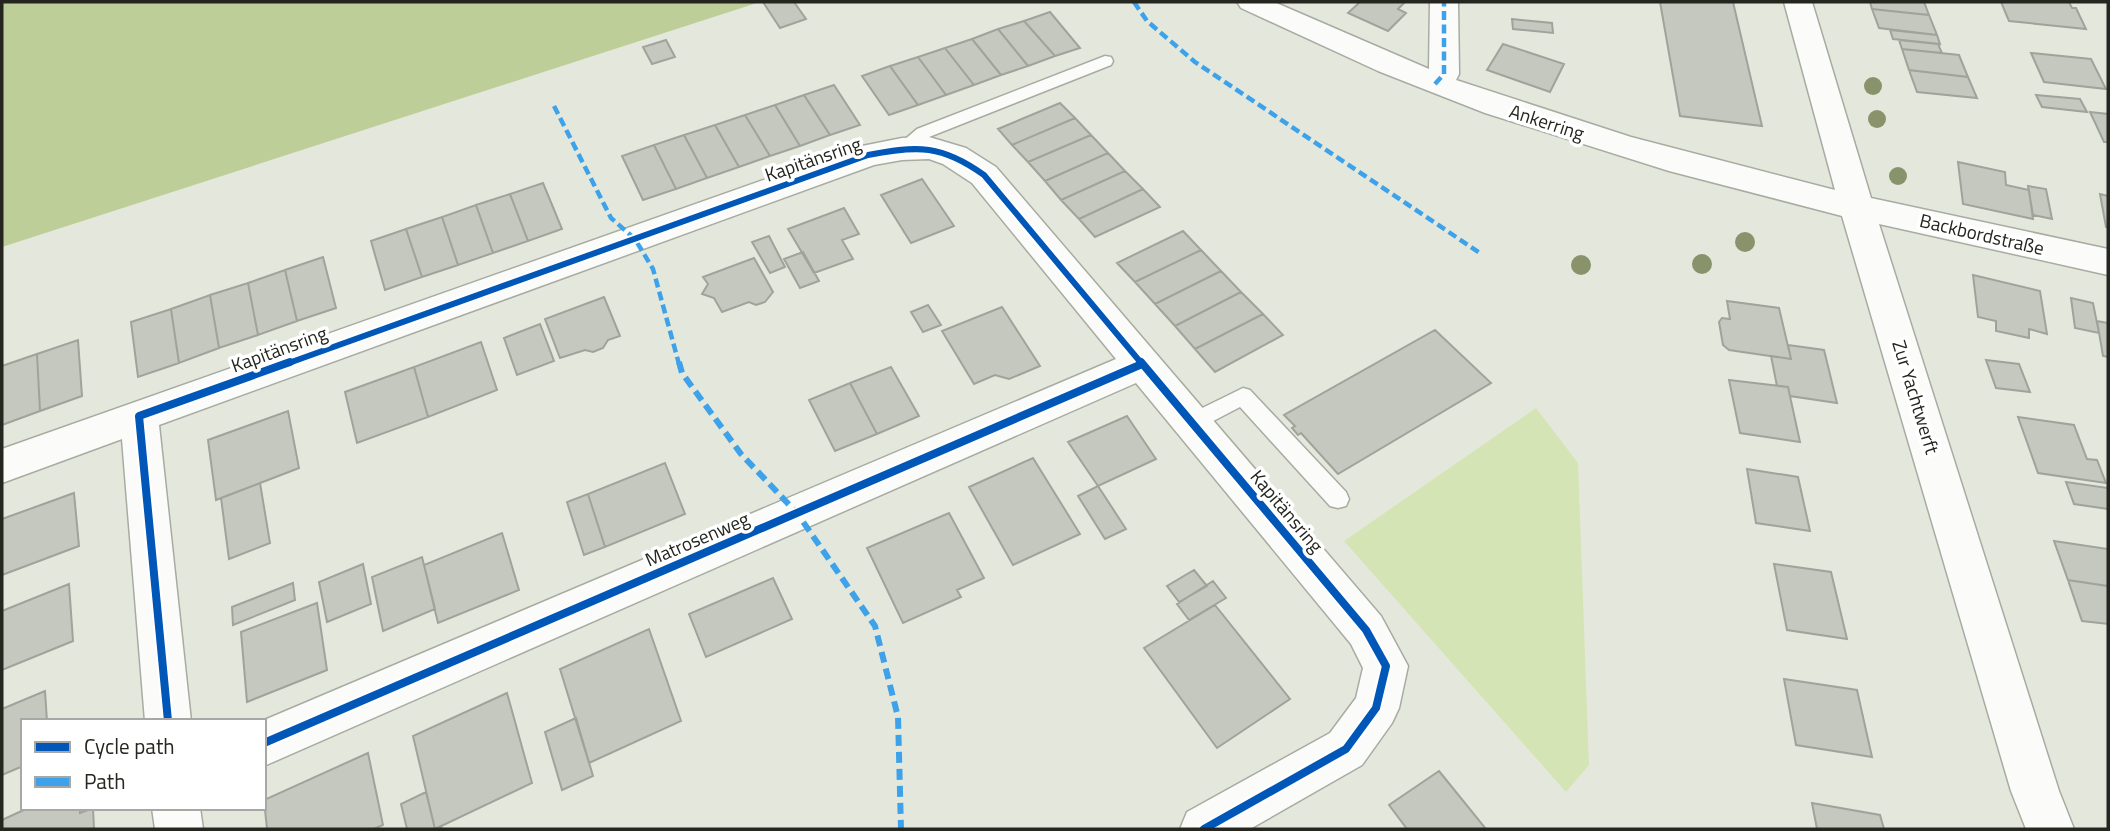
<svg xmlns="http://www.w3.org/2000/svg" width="2110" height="831" font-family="'Titillium Web',sans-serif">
<rect width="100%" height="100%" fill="#e4e8dc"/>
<path fill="#d5e4b4" d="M1536,408L1578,463L1589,765L1566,792L1344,541Z"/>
<path fill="#bece99" d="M2,2H760L2,247Z"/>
<path fill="#c5c8bf" stroke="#a0a39b" stroke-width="2" d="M763,2H794L806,19L780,28Z
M1360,2H1405L1398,9L1406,13L1388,31L1348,13Z
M1660,2H1733L1762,126L1680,116Z
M1870,2H1924L1929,15L1872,9Z
M2001,2H2069L2072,8H2076L2086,29L2009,21Z
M1872,9L1929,15L1937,35L1879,28Z
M1050,12L1080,48L1055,56L1024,21Z
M1512,19L1552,23L1553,33L1513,29Z
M1024,21L1055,56L1028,66L998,29Z
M998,29L1028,66L1001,75L972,39Z
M1890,30L1937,35L1940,44L1893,39Z
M972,39L1001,75L974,85L945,48Z
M666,40L675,57L652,64L643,47Z
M1899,40L1938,44L1942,53L1902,49Z
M1503,44L1564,64L1550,92L1487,70Z
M945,48L974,85L946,95L918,57Z
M1902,49L1959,55L1968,77L1909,70Z
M2031,53L2091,59L2106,89L2044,82Z
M918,57L946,95L918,105L890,66Z
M890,66L918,105L889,115L862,76Z
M1909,70L1968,77L1977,98L1917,92Z
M834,85L860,125L830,135L804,95Z
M804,95L830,135L800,146L775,105Z
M2036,95L2080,99L2087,112L2042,107Z
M1060,103L1075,118L1012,145L998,129Z
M775,105L800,146L770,156L745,115Z
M2090,112L2108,114V142H2104Z
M745,115L770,156L739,167L715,125Z
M1075,118L1091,135L1028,162L1012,145Z
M715,125L739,167L707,178L684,135Z
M684,135L707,178L676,189L654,145Z
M1091,135L1108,153L1045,181L1028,162Z
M654,145L676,189L643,200L622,156Z
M1108,153L1125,171L1061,200L1045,181Z
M1958,162L2005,172L2006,185L2029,190L2033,219L1963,204Z
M1125,171L1143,189L1079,219L1061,200Z
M922,179L954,226L911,243L881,195Z
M543,183L562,229L528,241L510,194Z
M2028,186L2046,189L2052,219L2033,215Z
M1143,189L1160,207L1095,237L1079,219Z
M510,194L528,241L493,253L476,205Z
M2100,194L2108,196V227H2106Z
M476,205L493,253L458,265L442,217Z
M844,208L859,234L842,240L853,259L814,273L788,229Z
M442,217L458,265L422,277L406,229Z
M406,229L422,277L385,290L371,241Z
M1183,231L1201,250L1135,282L1117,263Z
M769,236L785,267L770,273L752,242Z
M1201,250L1221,271L1155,304L1135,282Z
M803,252L819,281L800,288L784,259Z
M323,257L336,308L297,321L285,270Z
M754,258L773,292L765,302L756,305L749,302L722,312L714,298L702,294L708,284L703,277Z
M285,270L297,321L258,335L248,283Z
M1221,271L1241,292L1175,326L1155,304Z
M1973,275L2040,291L2047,334L2029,329V338L1996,331V321L1978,317Z
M248,283L258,335L219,348L210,295Z
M1241,292L1263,314L1195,349L1175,326Z
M210,295L219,348L179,363L171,309Z
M604,297L620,336L608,340L603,348L593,352L585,350L560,358L545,319Z
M2071,298L2093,303L2099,333L2075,328Z
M1727,301L1779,308L1791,359L1729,350L1723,345L1719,322L1722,318L1730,319Z
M928,305L941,325L923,332L911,312Z
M1002,307L1040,366L1009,379L995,375L974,384L942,331Z
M171,309L179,363L138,377L131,322Z
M1263,314L1283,335L1215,372L1195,349Z
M2097,321L2108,323V357L2103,356Z
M540,324L554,361L517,375L504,338Z
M1435,330L1491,383L1338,474L1301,433L1298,435L1292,428L1295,426L1284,415Z
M78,340L82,396L40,411L37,354Z
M481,342L497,390L428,417L414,367Z
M1788,345L1824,350L1837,403L1790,396L1788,387L1777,386L1771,356L1791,359Z
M37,354L40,411L2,425V366Z
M1986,360L2019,364L2030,392L1996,388Z
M414,367L428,417L357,443L345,392Z
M891,367L919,416L877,434L850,383Z
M1729,380L1788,387L1800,442L1740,433Z
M850,383L877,434L835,451L809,400Z
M288,411L299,468L216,500L208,440Z
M1127,416L1156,459L1098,486L1068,442Z
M2018,417L2074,425L2087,459L2097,460L2106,483L2038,473Z
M1033,458L1080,534L1013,565L969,487Z
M665,463L685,514L605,547L588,494Z
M1747,469L1798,477L1810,531L1756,523Z
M2066,482L2108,488V509L2074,504Z
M260,483L270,543L229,559L221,498Z
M1098,486L1126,529L1105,539L1078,496Z
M74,493L79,546L2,575V519Z
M588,494L605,547L584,555L567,502Z
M949,513L984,578L957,590L961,597L903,623L867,548Z
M502,533L519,590L438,623L424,565Z
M2054,541L2108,549V586L2068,580Z
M422,557L435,609L383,631L372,577Z
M363,564L371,604L327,622L319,582Z
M1774,564L1831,572L1847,639L1787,630Z
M1194,570L1207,586L1179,602L1167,586Z
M773,578L792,619L706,657L689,614Z
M2068,580L2108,586V624L2082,621Z
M1213,581L1226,598L1189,620L1177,604Z
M293,583L295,600L233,625L232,607Z
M69,584L73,641L2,670V611Z
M317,603L327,670L247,702L241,632Z
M1215,605L1290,699L1217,748L1144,648Z
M649,629L681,721L589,763L560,669Z
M1784,679L1857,690L1872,757L1796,745Z
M45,691L47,721H23V766L2,775V709Z
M507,693L532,783L435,829L413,736Z
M576,718L593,776L562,790L545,732Z
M368,753L383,825L374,829H267L264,800Z
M1439,771L1486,829H1407L1389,805Z
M426,792L435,829L441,826L442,829H407L401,804Z
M1812,803L1880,815L1884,829H1817Z
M28,808H80V813L93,808L94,829H2V820Z"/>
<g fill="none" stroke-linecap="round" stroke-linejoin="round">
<g stroke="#a8aba2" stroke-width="3">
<path id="service" d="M1105,56L1111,57L1113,61L1111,65L929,137L911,151H899L896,147L917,129Z
M1243,388L1250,390L1346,492L1349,499L1346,506L1338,508L1330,506L1240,407L1198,429L1191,432L1184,429L1180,423L1184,417Z"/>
</g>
<g stroke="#a8aba2" stroke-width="3">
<path id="minor" d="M1237,2H1274L1429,69L1430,2H1458L1459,74L1456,80L1631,137L1835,190L1784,2H1812L1871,198L2108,249V275L1879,224L2059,791L2074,829H2026L2011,791L1842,216L1669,171L1485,113L1378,71L1241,8Z
M929,137L966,148L996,167L1381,616L1408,666L1399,708L1392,723L1362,765L1250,829H1180L1187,812L1330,733L1356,698L1363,668L1351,644L1136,383L264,766L262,721L1116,359L972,183L943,164L929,159L902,160L874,165L159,425L191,721H145L122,439L2,483V449L857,147L902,138Z
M152,808H200L203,829H155Z"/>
</g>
<use href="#service" fill="#fbfcfa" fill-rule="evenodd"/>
<use href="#minor" fill="#fbfcfa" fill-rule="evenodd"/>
<path stroke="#3ea2ea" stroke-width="4.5" stroke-dasharray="9 4.5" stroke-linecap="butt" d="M1134,2L1147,21L1195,62L1480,253
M1435,84L1444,74V2
M554,106L611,218L635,239L653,269L679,364"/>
<path stroke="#3ea2ea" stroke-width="6" stroke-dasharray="11 6" stroke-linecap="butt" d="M679,362L682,373L741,454L797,513L875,626L898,717L901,829"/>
<g stroke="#fff" stroke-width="10">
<path id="cycleway-far1" d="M286,364L868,155C918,145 942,145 984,175L1142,364"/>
</g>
<g stroke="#fff" stroke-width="12">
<path id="cycleway" d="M1141,362L1366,630L1386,666L1376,708L1346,749L1204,829
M168,721L139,416L290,362
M264,743L1142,364"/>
</g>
<use href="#cycleway-far1" stroke="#0057b8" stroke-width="6"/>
<use href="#cycleway" stroke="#0057b8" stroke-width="8"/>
</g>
<g fill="#89936b">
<circle cx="1873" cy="86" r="9"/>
<circle cx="1877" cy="119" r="9"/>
<circle cx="1898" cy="176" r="9"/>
<circle cx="1745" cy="242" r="10"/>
<circle cx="1702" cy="264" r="10"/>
<circle cx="1581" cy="265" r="10"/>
</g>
<g text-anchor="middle" stroke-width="7" stroke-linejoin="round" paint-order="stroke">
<g font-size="19" fill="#24261f" stroke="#fff">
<text transform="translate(1547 122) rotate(18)" y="7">Ankerring</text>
<text transform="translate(813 159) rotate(-19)" y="7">Kapitänsring</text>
<text transform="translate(1982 234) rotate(13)" y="7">Backbordstraße</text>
<text transform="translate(279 349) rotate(-20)" y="7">Kapitänsring</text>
<text transform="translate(1916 397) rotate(73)" y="7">Zur Yachtwerft</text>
<text transform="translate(1287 511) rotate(50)" y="7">Kapitänsring</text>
<text transform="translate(697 539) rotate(-23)" y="7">Matrosenweg</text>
</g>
</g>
<rect width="2110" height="831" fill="none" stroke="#24261f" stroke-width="7"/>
<rect x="21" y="719" width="245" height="91" fill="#ffffff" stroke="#a7a8a5" stroke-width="2"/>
<rect x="35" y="742" width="35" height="10" fill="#0057b8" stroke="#a7a8a5" stroke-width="2"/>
<text x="84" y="754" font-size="21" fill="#24261f">Cycle path</text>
<rect x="35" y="777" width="35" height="10" fill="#3ea2ea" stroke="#a7a8a5" stroke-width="2"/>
<text x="84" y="789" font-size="21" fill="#24261f">Path</text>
</svg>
